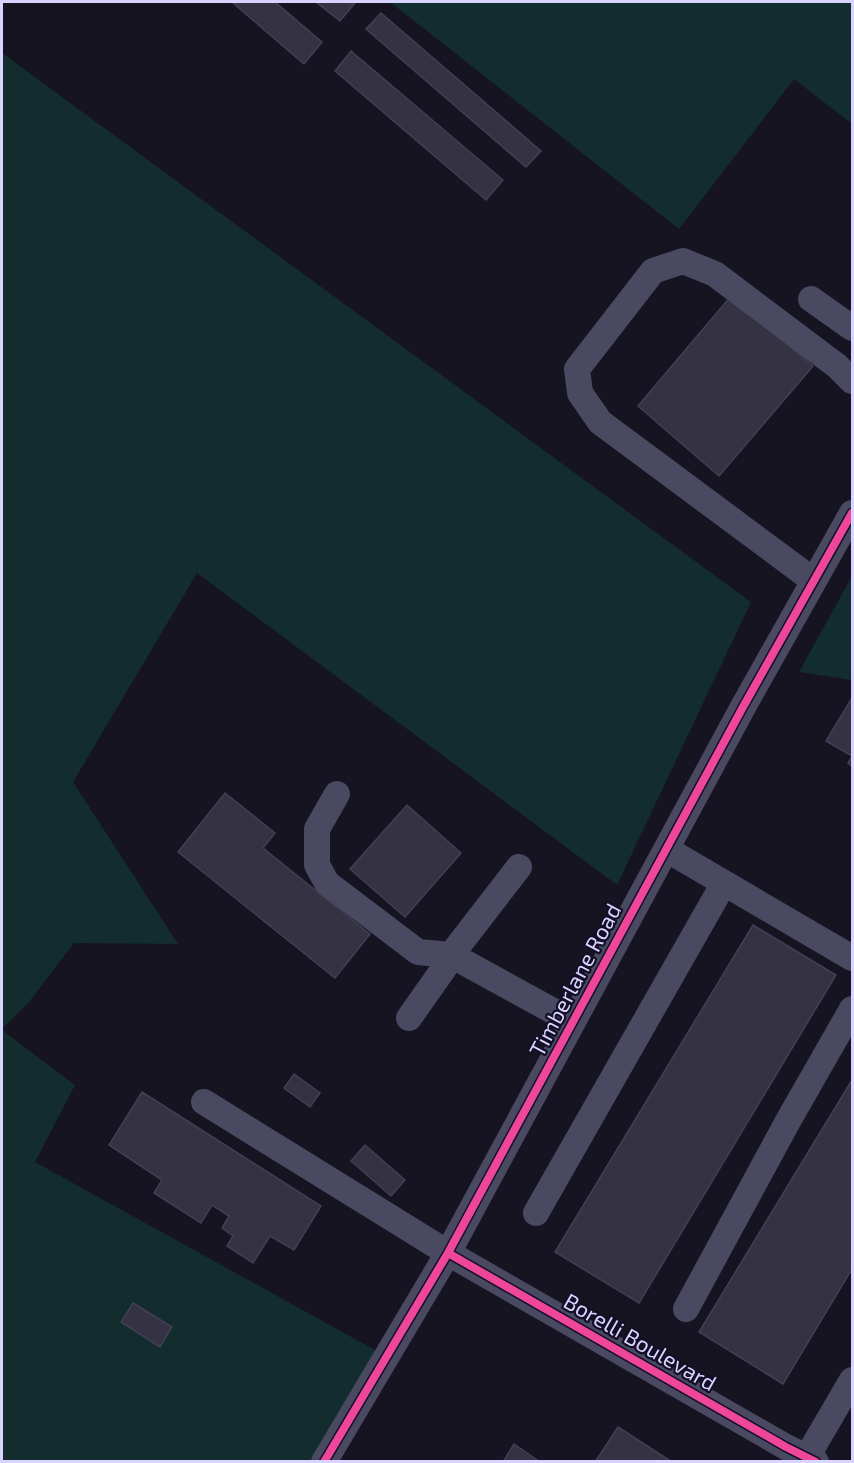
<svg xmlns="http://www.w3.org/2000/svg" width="854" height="1463" font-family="'Exo 2',sans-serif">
<rect width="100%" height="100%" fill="#161421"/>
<path fill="#132c2d" d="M390,2H852V124L794,79L679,229Z
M2,53L751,602L617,885L197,573L73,782L178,944L74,943L29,1002L2,1029Z
M852,576V680L799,672Z
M2,1030L75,1085L35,1162L384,1355L324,1461H2Z"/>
<path fill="#343243" stroke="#433f54" stroke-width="1.5" d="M232,2H275L322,42L304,64Z
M316,2H353L355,3L340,21Z
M381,13L541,151L526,167L366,29Z
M351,51L503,180L486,200L335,71Z
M731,296L813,366L719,476L638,406Z
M852,698V766L848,763L852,756L826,741Z
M225,793L275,833L263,848L370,934L335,978L178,852Z
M407,805L461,853L405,917L350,869Z
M753,925L836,975L639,1303L555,1252Z
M294,1074L320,1093L310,1107L284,1088Z
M852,1080V1269L783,1384L699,1332Z
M142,1092L321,1206L294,1250L270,1236L253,1263L227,1246L233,1236L222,1228L229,1216L212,1205L201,1223L154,1193L162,1180L109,1145Z
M365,1145L405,1180L391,1196L351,1161Z
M133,1303L172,1327L160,1347L121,1322Z
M618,1427L672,1462H595Z
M514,1444L540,1462H503Z"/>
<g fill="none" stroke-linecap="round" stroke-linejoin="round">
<path stroke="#4a4962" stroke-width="26" d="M811,299L852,328
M814,581L600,422L580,393L577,369L653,271L683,261L715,274L837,366L852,381
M337,794L317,829V865L327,883L418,952L451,955L573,1022
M666,849L852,958
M409,1018L447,964L451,955L519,867
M204,1102L448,1253L786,1447L816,1462
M536,1213L724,883
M686,1309L788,1121L852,1009
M807,1457L852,1380
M324,1462L448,1253L743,707L852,513"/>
<g stroke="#130f26" stroke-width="11">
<path id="cycleway" d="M448,1253L786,1447L816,1462
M324,1462L448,1253L743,707L852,513"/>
</g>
<use href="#cycleway" stroke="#ed469a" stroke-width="8"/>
</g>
<g text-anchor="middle" stroke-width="4.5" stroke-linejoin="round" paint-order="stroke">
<g font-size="22" fill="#d9d4ff" stroke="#130f26">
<text transform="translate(575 980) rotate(-62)" y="8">Timberlane Road</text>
<text transform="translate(640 1342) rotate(30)" y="8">Borelli Boulevard</text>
</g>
</g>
<rect width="854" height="1463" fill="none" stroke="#d9d4ff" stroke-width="6"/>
</svg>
